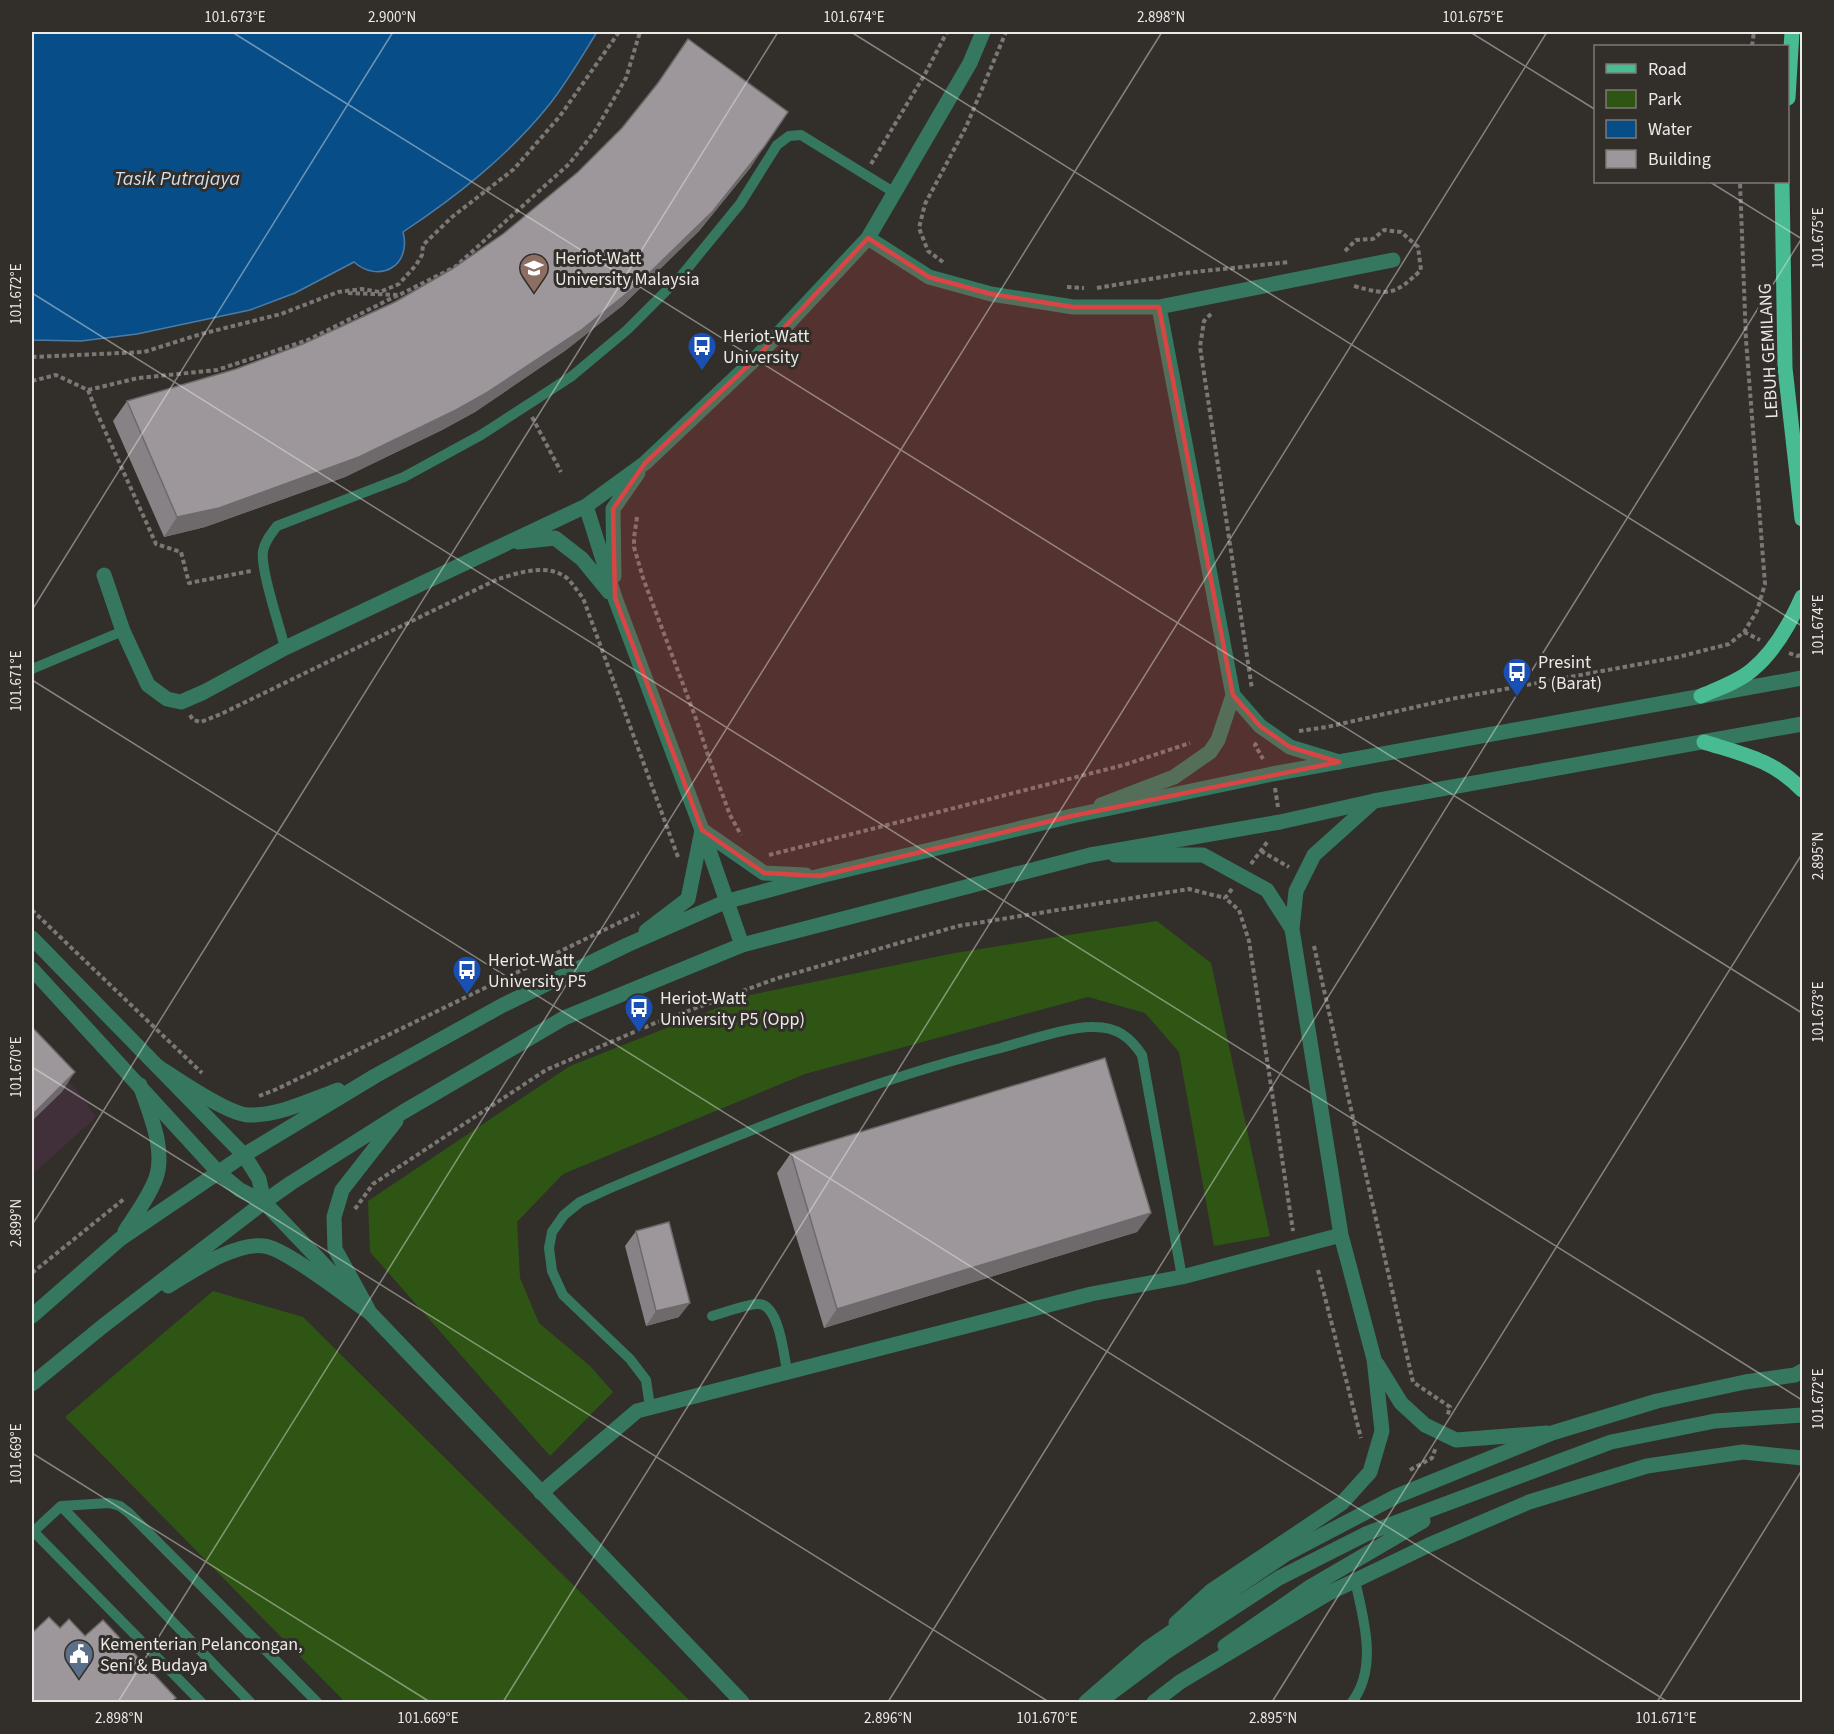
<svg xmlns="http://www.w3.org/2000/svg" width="1834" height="1734" font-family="'Source Sans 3',sans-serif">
<rect width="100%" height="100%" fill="#322e2a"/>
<path fill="#41303a" d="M32,1042L79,1093L96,1117L32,1175Z"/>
<path fill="#2f5515" d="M1157,921L1211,963L1270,1236L1214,1246L1179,1052L1145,1013L1088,997L805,1074L563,1174L517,1222L520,1278L539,1323L590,1366L613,1392L550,1456L370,1252L368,1201L570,1066L750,995L955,953Z
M213,1291L303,1317L691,1702H345L65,1417Z"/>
<path fill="#074d88" stroke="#4c7ca4" stroke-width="1.5" d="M32,32H597C582,56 567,82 549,105C508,156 457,196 403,232C412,266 379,284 354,262L295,293L250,310L137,334L81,341L32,340Z"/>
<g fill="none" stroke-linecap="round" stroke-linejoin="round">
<path stroke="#7a7774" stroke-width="4" stroke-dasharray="4.5 3" stroke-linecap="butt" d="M1752,46L1754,32
M871,164L925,74L947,32
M1345,251L1356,240L1373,239L1384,230L1401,232L1418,247L1421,270C1395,295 1389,296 1354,286
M943,262L928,251L919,228L925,204L966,127L1006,32
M1067,287L1084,288
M1097,288L1185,273L1289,262
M348,293L399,295L455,267L569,164L595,131L626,78L640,32
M1211,314L1204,321L1200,347L1252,689
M32,357L144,352L201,334L281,314L338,292L362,289L380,292L399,284L416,265L422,255L423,245L452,217L514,169L560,116L619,32
M32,381L56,375L88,390L138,378L217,370L308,340L398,295
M88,390L97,413L156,544L181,552L189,583L251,571
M532,417L561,472
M637,517L634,538V547L643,578L695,716L710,761L730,815L741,835
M1744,632L1760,640
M1789,653L1797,656L1802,655
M190,715L193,720L201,722L221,714L498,579C519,573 548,562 568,579C573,584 578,592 583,598L678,857
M1299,731L1327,727L1451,699L1678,657L1729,644L1744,632L1757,611L1765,584L1746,340L1740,182
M1257,743L1255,745L1263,759
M1275,788L1278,807
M1261,851L1289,867
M769,855L1124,765L1190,743
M1251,864L1268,841
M1232,889L1225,898L1239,910L1249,941L1293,1231
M32,910L202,1073
M1314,946L1413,1382L1450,1407L1447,1417
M259,1096L277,1089L639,913
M355,1209L373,1184L546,1070L655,1023L778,978L958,926L1189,889L1225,898
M1318,1270L1361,1438
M32,1273L124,1199
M1410,1470L1432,1458L1436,1447"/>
<path stroke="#35785f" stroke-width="10" d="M285,648C280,627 260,569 263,551C265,541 271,534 277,526L404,477L481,435L572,376L627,330L682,275L740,204L777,145L789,136L801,135L895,193
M32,669L123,631
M712,1316C723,1313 749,1303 759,1304C779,1305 784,1355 787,1371
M650,1407L646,1380L630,1359L563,1295L552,1271L549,1248L552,1232L564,1215L580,1202L608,1189C737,1135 864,1082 1001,1048C1026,1041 1070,1026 1094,1027C1117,1027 1130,1037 1142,1055L1182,1277
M61,1506L250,1702
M32,1530L201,1702
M34,1531L61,1506L109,1503L120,1506L129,1513L317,1702
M1352,1702C1378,1668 1364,1620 1355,1581"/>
<path stroke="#35785f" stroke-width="15" d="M868,238L929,277L991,294L1073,307H1159L1393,260
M586,506L615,598L702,830L742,945
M518,542L555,538L582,559L609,592
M104,575L123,631L148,685L167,699L181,702L204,692L285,648L586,506L645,463L755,359L868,238L970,63L983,32
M614,576L613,509L638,473
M1233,695L1260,726L1290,747L1339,762
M1101,805L1174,777L1210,752L1218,740L1233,695L1159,307
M1115,855H1203L1267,890L1292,929
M32,938L244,1155L259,1179L264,1202
M32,969L218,1172L240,1190L264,1202L742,1702
M1377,1364L1401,1403L1425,1425L1456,1440L1547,1433
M541,1493L637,1411L1091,1294L1182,1277L1341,1235
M1176,1623L1211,1591L1342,1503L1370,1472L1382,1431L1374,1359L1341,1235L1292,929L1296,891L1314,855L1374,801"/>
<path stroke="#35785f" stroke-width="15" d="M646,931L688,899L702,830L764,873L806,875
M157,1066C177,1079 227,1114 248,1115C278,1116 311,1100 338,1090
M125,1231C136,1214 149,1197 156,1178C166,1149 149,1112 140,1085
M168,1286C193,1271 235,1242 264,1246C285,1248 348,1298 369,1312
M368,1309L335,1249L334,1217L342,1190L396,1121
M32,1316L120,1239L244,1155L375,1076L503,1005L627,945L725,902L820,876L1072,816L1272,774L1802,678
M32,1384L103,1326L264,1202L291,1183L403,1112L564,1018L742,945L1090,855L1280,822L1374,801L1802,724
M1225,1646L1310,1587L1423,1521
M1107,1696L1166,1652L1279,1578L1368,1533L1611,1442L1715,1421L1802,1415
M1086,1702L1148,1648L1286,1554L1397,1496L1552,1433L1657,1401L1745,1382L1795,1375L1802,1371
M1154,1702L1180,1682L1327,1594L1429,1545L1529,1502L1647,1466L1743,1452L1802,1458"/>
<path stroke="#48bb92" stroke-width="15" d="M1788,98L1792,32
M1782,182L1785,368L1802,519
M1701,696C1717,689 1738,682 1752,670C1775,651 1790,624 1802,597
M1704,742C1742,754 1774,760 1802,790"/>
</g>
<path fill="#878285" d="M751,167L699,231L622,306L566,350L475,412L442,430L345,477L205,527L164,537L113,421L127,401L236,369L303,344Z
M791,1153L1151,1213L1137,1232L824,1328L777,1173Z
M636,1231L679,1317L646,1326L625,1246Z"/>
<path fill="#6e6a6c" d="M764,147L751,167L699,231L622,306L566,350L475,412L442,430L345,477L205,527L164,537L177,517Z
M75,1072L62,1092L32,1121V1115Z
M1151,1213L1137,1232L824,1328L837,1309Z
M690,1303L679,1317L646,1326L656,1311Z"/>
<path fill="#9d979b" stroke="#6e6a6c" stroke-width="1.5" d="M688,39L788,112L764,147L713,211L636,286L580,331L488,392L456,410L359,457L219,508L177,517L127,401L236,369L303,344L395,302L452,269L503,234L578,172L622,128L658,83Z
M32,1027L75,1072L32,1115Z
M1105,1058L1151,1213L837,1309L791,1153Z
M669,1222L690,1303L656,1311L636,1231Z
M49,1617L60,1628L69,1619L85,1636L103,1620L176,1698L171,1702H32V1633Z"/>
<path fill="#d94545" fill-opacity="0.2" stroke="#d94545" stroke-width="4.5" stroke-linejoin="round" d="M868,238L929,277L991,294L1073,307H1159L1233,695L1260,726L1290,747L1339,762L1072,816L820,876L764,873L702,830L615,598L613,509L645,463L755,359Z"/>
<path fill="none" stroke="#eceae7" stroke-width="1.5" stroke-opacity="0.45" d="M232,32L1802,1013M851,32L1802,626M1470,32L1596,110M1710,182L1802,239M32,293L1802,1400M32,610L393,32M32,680L1668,1702M32,1067L1049,1702M32,1225L778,32M32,1453L430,1702M118,1702L1162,32M503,1702L1547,32M888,1702L1802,238M1272,1702L1802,854M1657,1702L1802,1470"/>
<defs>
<g id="university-pin" transform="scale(1.5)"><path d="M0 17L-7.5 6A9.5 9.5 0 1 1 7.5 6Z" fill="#8d6e63" stroke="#322e2a"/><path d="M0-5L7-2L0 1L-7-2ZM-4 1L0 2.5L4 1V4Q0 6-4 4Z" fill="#fff"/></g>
<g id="bus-pin" transform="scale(1.5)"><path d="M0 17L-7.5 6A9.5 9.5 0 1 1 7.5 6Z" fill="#1a4fb4" stroke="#322e2a"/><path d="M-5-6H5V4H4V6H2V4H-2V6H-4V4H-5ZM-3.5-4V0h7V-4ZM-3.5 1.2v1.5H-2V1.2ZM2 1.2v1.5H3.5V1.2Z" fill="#fff"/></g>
<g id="civic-pin" transform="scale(1.5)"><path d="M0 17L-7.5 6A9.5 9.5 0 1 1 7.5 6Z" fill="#5c6f8a" stroke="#322e2a"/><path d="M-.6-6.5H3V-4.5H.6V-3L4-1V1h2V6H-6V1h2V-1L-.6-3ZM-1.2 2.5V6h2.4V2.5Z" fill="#fff"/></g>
</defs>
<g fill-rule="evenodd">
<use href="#university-pin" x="534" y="268"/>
<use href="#bus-pin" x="702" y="346"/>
<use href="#bus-pin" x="1517" y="672"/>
<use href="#bus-pin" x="467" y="970"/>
<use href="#bus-pin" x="639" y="1008"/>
<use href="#civic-pin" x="79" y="1654"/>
</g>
<g text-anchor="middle" stroke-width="6" stroke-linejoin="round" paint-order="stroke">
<g font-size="18" fill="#eceae7" stroke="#322e2a" text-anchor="start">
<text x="555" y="264">Heriot-Watt<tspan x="555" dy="21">University Malaysia</tspan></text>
<text x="723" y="342">Heriot-Watt<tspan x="723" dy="21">University</tspan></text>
<text x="1538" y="668">Presint<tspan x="1538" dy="21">5 (Barat)</tspan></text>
<text x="488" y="966">Heriot-Watt<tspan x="488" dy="21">University P5</tspan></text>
<text x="660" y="1004">Heriot-Watt<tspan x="660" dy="21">University P5 (Opp)</tspan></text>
<text x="100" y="1650">Kementerian Pelancongan,<tspan x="100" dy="21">Seni &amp; Budaya</tspan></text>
</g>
<g font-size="18" fill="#eceae7" stroke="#322e2a">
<text transform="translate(1768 351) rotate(-93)" y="6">LEBUH GEMILANG</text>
</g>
<g font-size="20" font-style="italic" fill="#cfdff0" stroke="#322e2a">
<text x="177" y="185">Tasik Putrajaya</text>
</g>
</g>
<rect width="1834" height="1734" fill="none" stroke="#322e2a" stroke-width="66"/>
<rect x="1594" y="45" width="195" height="138" fill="#322e2a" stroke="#7c7976" stroke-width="1.5"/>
<rect x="1606" y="64" width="30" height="9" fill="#48bb92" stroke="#7c7976" stroke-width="1.5"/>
<text x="1648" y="75" font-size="18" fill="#eceae7">Road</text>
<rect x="1606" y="90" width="30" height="18" fill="#2f5515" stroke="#7c7976" stroke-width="1.5"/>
<text x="1648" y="105" font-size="18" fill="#eceae7">Park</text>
<rect x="1606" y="120" width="30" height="18" fill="#074d88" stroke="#7c7976" stroke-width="1.5"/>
<text x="1648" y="135" font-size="18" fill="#eceae7">Water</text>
<rect x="1606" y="150" width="30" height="18" fill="#9d979b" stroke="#7c7976" stroke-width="1.5"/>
<text x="1648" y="165" font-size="18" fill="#eceae7">Building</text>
<rect x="33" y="33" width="1768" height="1668" fill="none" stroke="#eceae7" stroke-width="2"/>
<g font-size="15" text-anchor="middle" fill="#eceae7">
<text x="235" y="22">101.673°E</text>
<text x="392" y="22">2.900°N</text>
<text x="854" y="22">101.674°E</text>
<text x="1161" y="22">2.898°N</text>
<text x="1473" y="22">101.675°E</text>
<text transform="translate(1818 238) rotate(-90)" y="5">101.675°E</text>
<text transform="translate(16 294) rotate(-90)" y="5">101.672°E</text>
<text transform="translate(1818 625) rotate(-90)" y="5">101.674°E</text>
<text transform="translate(16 681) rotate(-90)" y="5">101.671°E</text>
<text transform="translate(1818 856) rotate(-90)" y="5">2.895°N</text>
<text transform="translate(1818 1012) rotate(-90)" y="5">101.673°E</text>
<text transform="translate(16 1067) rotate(-90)" y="5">101.670°E</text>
<text transform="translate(16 1223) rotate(-90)" y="5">2.899°N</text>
<text transform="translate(1818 1399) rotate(-90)" y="5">101.672°E</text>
<text transform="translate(16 1454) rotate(-90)" y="5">101.669°E</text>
<text x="119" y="1723">2.898°N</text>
<text x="428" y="1723">101.669°E</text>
<text x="888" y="1723">2.896°N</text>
<text x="1047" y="1723">101.670°E</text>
<text x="1273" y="1723">2.895°N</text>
<text x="1666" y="1723">101.671°E</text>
</g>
</svg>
